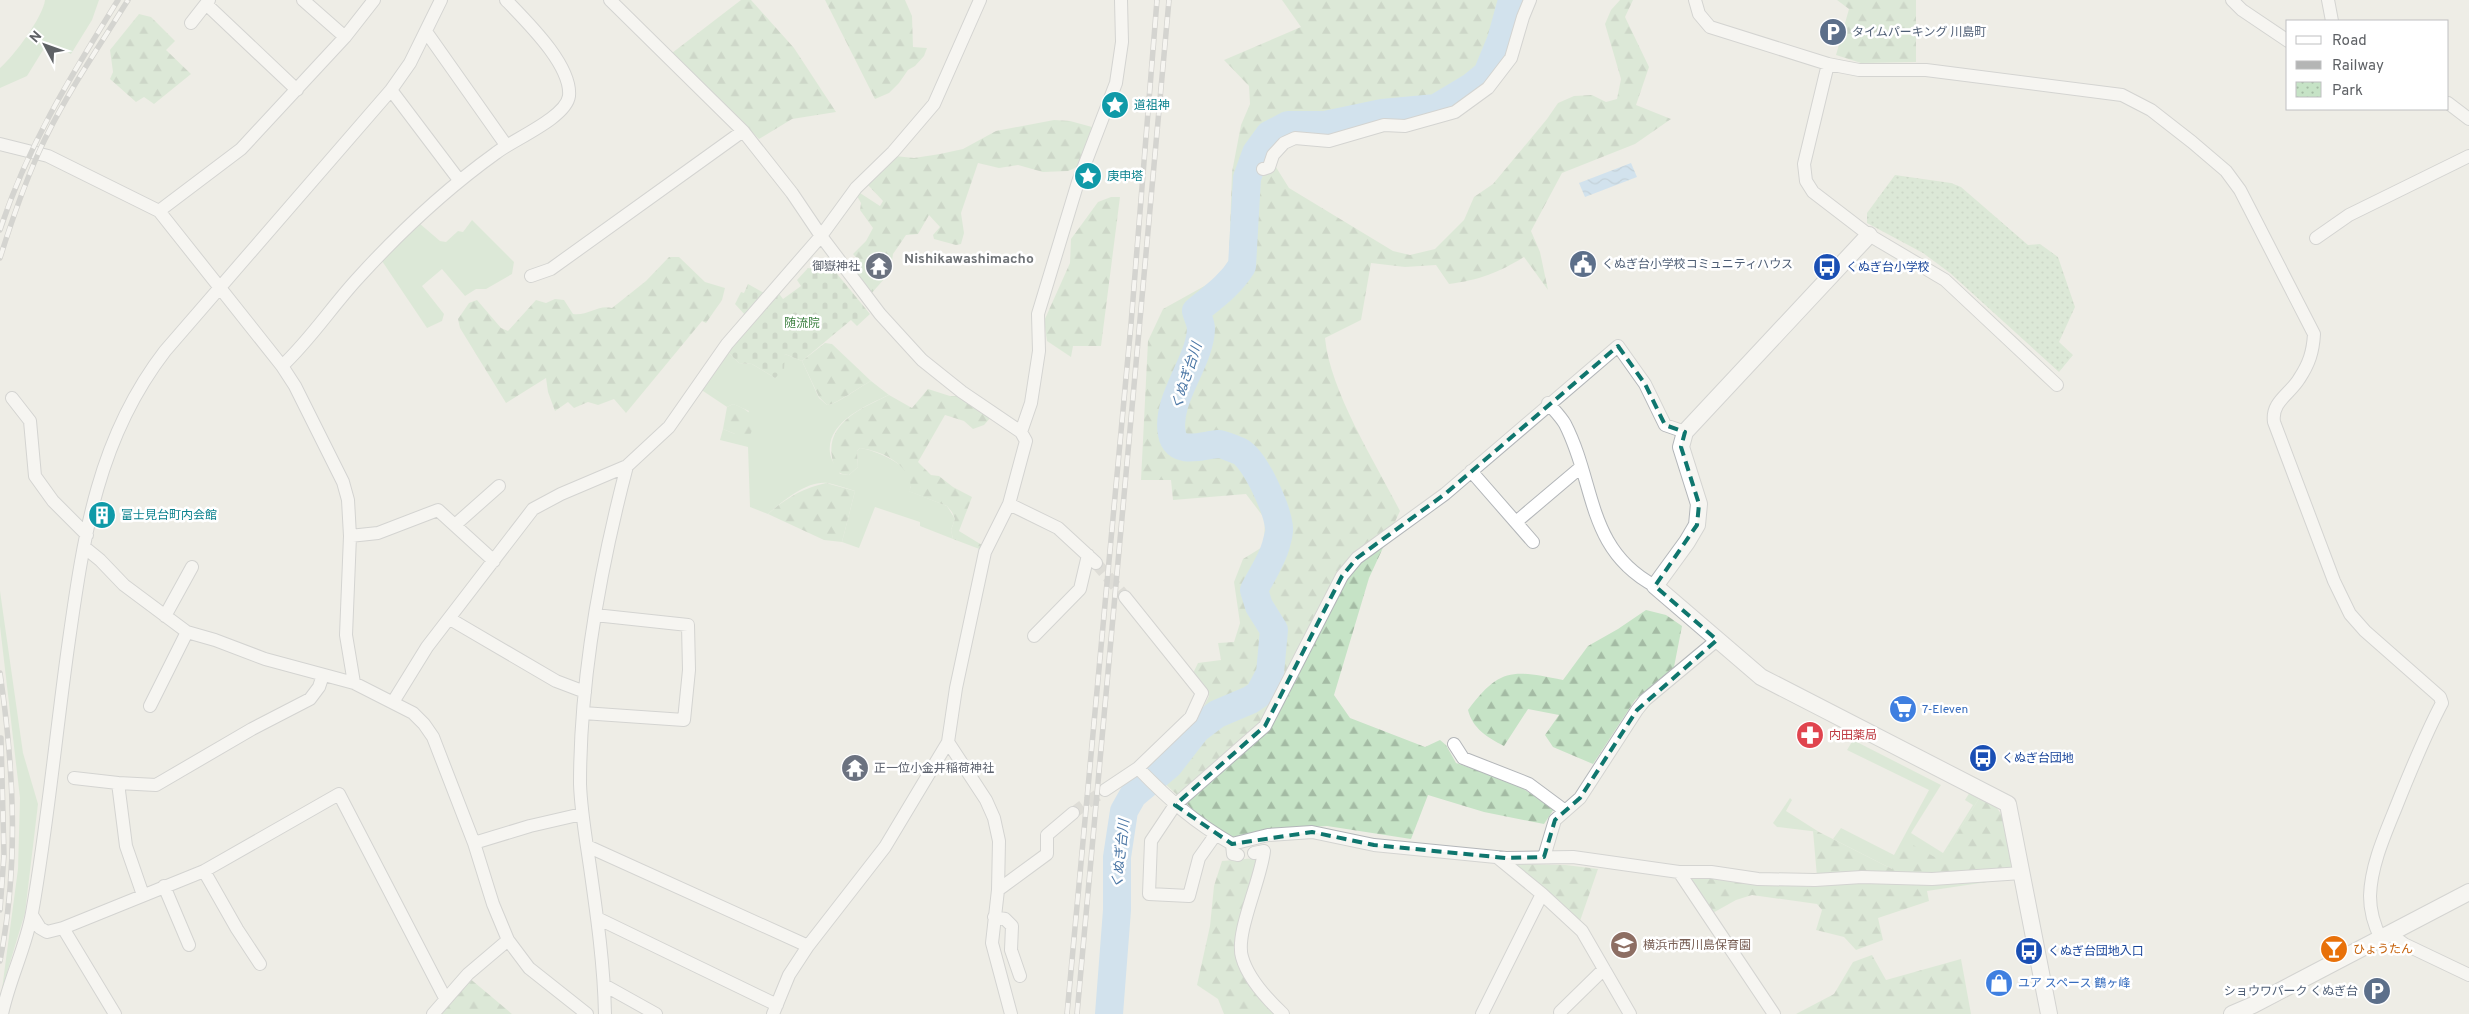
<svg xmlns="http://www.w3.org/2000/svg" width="2469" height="1014" font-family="Overpass,'Noto Sans JP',sans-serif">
<defs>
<pattern id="forest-firs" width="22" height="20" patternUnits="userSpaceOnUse" patternTransform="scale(1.25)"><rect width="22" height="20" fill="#c6e3c6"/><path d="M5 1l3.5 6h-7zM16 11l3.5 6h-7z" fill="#a4bba4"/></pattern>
<pattern id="cemetery-stones" width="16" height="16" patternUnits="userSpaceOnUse" patternTransform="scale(1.25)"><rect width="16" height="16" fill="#c6e3c6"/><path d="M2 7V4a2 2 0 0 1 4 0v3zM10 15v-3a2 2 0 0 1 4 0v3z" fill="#a4bba4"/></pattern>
<pattern id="park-dots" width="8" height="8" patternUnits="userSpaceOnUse" patternTransform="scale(1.25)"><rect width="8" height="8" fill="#c6e3c6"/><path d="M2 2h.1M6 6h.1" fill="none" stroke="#a4bba4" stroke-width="1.8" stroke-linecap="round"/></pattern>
<pattern id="water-waves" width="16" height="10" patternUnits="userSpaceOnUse" patternTransform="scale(1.25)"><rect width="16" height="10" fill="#afd6f6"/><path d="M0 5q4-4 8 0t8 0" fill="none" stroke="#92b1cb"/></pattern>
</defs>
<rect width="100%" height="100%" fill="#eeede6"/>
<path fill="#c6e3c6" d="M45,0H99L92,20L71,54L48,42L27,76L0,88V68C14,56 43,17 45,0Z
M472,220L514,262L512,274L486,289H476L465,296L442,269L422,286L444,314L442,321L427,328L382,261L419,223L440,241L446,242L458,231L463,232Z
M726,350L739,363L752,364L775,378L785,354L802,361L819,398L827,405C836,405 861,386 871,381L889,395C867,405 826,422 830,453C831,460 837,468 840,474L849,475L858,467L857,451L860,448C876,450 922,469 909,491L947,506L955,519L951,530L953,539L920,526V522L875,507L859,548L842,542L855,491C846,488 837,485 828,483C807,480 783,501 768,514L750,507L748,447L720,440L723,429L735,434L749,411L733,404L727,407L700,389Z
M0,591L23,753L38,804L25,913L2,989L18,869L20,798L0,626Z
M1853,740L1941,785L1911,833L1943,853L1973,805L1965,800L1970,792L1980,797L1940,861L1892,869L1833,839L1841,828L1894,855L1929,790L1847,750Z
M1790,798L1792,800L1786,811L1819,832L1777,827L1773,823Z"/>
<path fill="url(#forest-firs)" d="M741,0H751L794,48L836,112L792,119L759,139L672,53Z
M825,0H905L912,16L913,47L927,48L924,56L915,66L908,70L899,83L889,93L875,99Z
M1282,0H1521L1507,44L1489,79L1454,107L1412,121L1325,137L1304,135L1269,156L1289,188L1393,251L1410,255L1435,249L1464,220L1474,197L1493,184L1547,119L1558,103L1574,96L1592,95L1606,102L1617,99L1621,79L1605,24L1611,10L1620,0H1633L1625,17L1649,67L1636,105L1671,119L1635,144L1562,173L1531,231L1540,252L1548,290L1524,257C1498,273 1479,280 1449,284L1436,265L1405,267L1371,263L1361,320L1325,338C1330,391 1375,462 1400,511L1369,578L1334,695L1350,718L1425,747L1440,740L1446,745L1456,763L1513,782L1554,809L1544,824L1484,812L1428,795L1411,839L1327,826L1282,829L1233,837L1211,826L1152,772L1192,730L1209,696L1192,675L1198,663L1221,660L1218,643L1234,642L1240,623L1234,582L1243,559L1264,546L1265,519L1246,494L1173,500L1171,480H1141L1148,341L1163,309L1217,279L1229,260L1232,172L1241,125L1250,104L1249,86L1224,60L1301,27Z
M1837,0H1916V62L1861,63L1836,55L1849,9Z
M139,14L151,17L175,41L166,50L191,74L154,104L144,97L136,102L110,79L113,72L110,50Z
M1054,120L1070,121L1092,127L1077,167L1068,171L1043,172L1018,165L999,168L978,163L961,213L964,233L961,244L956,245L934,239L933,235L940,227L929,215L918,234L906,235L893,254L891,267L885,278L870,295L852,271L860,262L853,254L866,241L873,228L860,210L861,203L857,196L860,193L880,206L883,201L867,184L895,156L914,158L940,154L963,149L996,131Z
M1111,197H1120L1101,346H1073L1071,357L1047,341L1044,321L1070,263L1071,239L1098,202Z
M669,257H679L705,282L725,288L722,300L706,323L702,321L626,413L614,399L598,405L588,402L574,408L568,402L555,411L548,392L546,378L506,403L460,328L458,319L469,303L477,300L501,328L508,331L536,300L546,303L555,299L564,300L573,314C588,316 599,304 612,308L646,281Z
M825,343L832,344L871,381C861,386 835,405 827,405L819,397L802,361Z
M928,389L950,396H960L991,417L984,425L973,429L964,421L945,415L918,462L931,475L939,476L953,487L972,497L959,531L982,545V550L953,539L951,530L955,519L952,512L947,506L908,491L911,487C909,463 881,451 860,448L857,451L858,467L849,475C839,474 835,472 833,462C823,424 860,409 889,395L912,408Z
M733,404C745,408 751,412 755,424L750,435L735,434L723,429L727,407Z
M826,483L855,491L842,542L824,540L768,514C786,498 803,488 826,483Z
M1646,610L1666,615L1682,626L1674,667L1635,700L1593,764L1553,747L1545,735L1559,715L1528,709L1504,746C1487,737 1473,729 1468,710C1500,667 1513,670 1563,680L1588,646L1618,629Z
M1980,797L1994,804L2002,815L2014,878L1927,891L1929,901L1878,918L1883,940L1856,950L1844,937L1816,930L1822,910L1817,904L1752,895L1736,900L1711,914L1687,875L1817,877L1813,831L1819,832L1892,869L1906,841L1940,860Z
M1257,858L1236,947L1278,1014H1224L1218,999L1197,985L1210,926L1214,886L1222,861Z
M1511,864L1566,865L1598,869L1580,921L1547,890Z
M1872,955L1886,980L1961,959L1971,1014H1796L1834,994L1853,962Z
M468,977L512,1014H436Z"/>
<path fill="url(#cemetery-stones)" d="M824,258L870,314L857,326L851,320L802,361L785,354L784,370L775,378L752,364L739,363L726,350L777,291L783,299L801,286L797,280L808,268L814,269Z
M748,284L764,293L746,316L735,304L741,292L744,293Z"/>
<path fill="url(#park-dots)" d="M1895,175L1951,183L1961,187L2028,245L2040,244L2058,257L2075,307L2059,342L2073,355L2059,372L1950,273L1923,253L1867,223V213Z"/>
<path fill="url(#water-waves)" d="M1631,163L1637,177L1585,197L1579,183Z"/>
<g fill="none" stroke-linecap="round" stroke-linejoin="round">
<path stroke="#afd6f6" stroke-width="28" d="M1109,1014L1117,910V857L1124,811L1133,795L1169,765L1197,729L1217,714L1250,700L1259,694L1270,673L1274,630L1259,606L1254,590C1261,576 1272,560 1276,545C1277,540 1280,532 1279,527C1277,509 1255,458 1239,451C1233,449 1224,444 1218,444C1204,445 1176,456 1172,434C1165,400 1200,362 1201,329C1201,323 1197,316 1196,311C1213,297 1230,285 1242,266L1247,178L1256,153L1269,135L1288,125H1325L1382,113L1436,108L1471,87L1487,74L1501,40L1512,0"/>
<path stroke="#cacac6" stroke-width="12" stroke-dasharray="12 6" stroke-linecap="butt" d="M1096,563L1125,597
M1073,813L1105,790"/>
<g stroke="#b3b6b9" stroke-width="14">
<path id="minor" d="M303,0L345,37
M610,0L743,131L792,193L821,236L880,314L922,360L962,392L1021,432L1026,441L1009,504L985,552L956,688L948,742L885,847L808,946L789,975L773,1014
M1695,0L1699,14L1710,27L1828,64L1859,70H1926L2122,95L2151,110L2192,142L2226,171L2240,190L2314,334C2313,352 2309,364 2299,379C2290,394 2271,402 2274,422L2334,581L2350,614L2365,631L2440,697L2442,703C2426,733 2413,765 2400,797C2388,828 2371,862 2370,896C2370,912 2374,925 2381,939
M2232,0L2242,10L2288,41
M2328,0L2332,21
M206,4L297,90
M191,23L209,0
M427,33L506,145
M1828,64L1804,164L1806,181L1813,192L1869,235L1945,280L2057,385
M391,90L459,180
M2448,103L2469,119
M0,144L48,156L159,211L282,366L295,386L343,482L348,500L350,536L346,635L354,683
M1263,169L1269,167L1273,155L1284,143L1295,138L1329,141L1384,125L1405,126L1455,112L1488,88L1511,58L1523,17L1530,0
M159,211L241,149L345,37L374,0
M2316,238L2349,215L2469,156
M531,276L551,269L743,131
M282,366C311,339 332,306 359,277C400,232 446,189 496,153C512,140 566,118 569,96C572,65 526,21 506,0
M12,398L30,421L35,476L53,501L87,535
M1548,403C1554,410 1561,417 1565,424C1596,484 1586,549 1655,586
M1021,432L1031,403L1039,351L1038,314L1078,182L1116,83L1122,42L1121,0
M1471,471L1533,542
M1009,504L1058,528L1096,563
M1516,522L1581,467
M455,525L499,486
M350,536L378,533L438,510L494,561
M84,547L100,560L124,585L187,632L215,640L265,659L354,683L413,713L424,724L433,737L474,843L493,904L508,940L529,968L587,1014
M165,616L192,567
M450,619L556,681L585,692
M1034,636L1080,589L1088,555
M393,702L427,647L533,509L561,494L627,466L669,427L727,344L821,236L856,188L893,152L934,104L980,0
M150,706L187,632
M583,713L684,720L689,670L688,625L595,615
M948,742L986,800L994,818L999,841L998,890L992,943L1011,1014
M1454,744L1463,758L1529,784L1564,810
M1138,768C1169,800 1194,822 1232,844L1268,835L1312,832L1374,845L1506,858L1573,857L1679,872L1774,1014
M74,778L118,783
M1105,790L1138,768L1191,717L1202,693L1125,597
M1216,834L1199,858L1189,896L1149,894L1151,841L1175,805L1265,726L1342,576L1357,558L1445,494L1618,346L1645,384L1665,425L1685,432
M474,843L530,826L582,814
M1232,844L1233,854L1238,855
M587,846L808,946
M1254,853L1264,851C1261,880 1235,933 1242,957C1248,979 1267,999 1283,1014
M1497,857L1542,894L1582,931L1630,1014
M1544,857L1555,820L1580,798L1637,710L1645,700L1717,640
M204,871L237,929L260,964
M1679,872H1711L1758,879L1815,880L1862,877L1932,879L2022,873
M164,886L189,945
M998,890L1047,854V835L1073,813
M143,895L126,846L118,783L156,785L252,729L310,699L319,687L323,675
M32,915L40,928L47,932L63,928L204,871L339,794L445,998
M994,917L1005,919L1012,926L1011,950L1020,976
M597,918L777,1005
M63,928L115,1014
M2390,934L2404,944L2469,975
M604,985L656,1014
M1560,1012L1604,969
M2,1014C9,980 26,947 32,913C48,823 56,731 69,640C84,534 98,438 165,351L391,90L410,63L441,0
M433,1014L468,974L508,940
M605,1014C604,965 597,916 590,867C586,839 581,812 580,784C580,677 600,569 627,466
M1482,1014L1542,894"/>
</g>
<g stroke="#b3b6b9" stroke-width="18">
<path id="tertiary" d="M1869,235L1685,432L1681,447L1699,504L1697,525L1687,542L1655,586L1761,677L2008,804L2049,1014
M2232,1014L2253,1005L2469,892"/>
</g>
<use href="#minor" stroke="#fff" stroke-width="12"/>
<use href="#tertiary" stroke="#fff" stroke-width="16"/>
<g stroke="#b4b5b5" stroke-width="5.5">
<path id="rail" d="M0,230C28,144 71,76 118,0
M0,258C11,223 23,188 38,154C62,100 97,50 128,0
M0,673C14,769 19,865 0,961
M0,910L4,855L1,738
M1067,1014L1131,324L1157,0
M1077,1014L1169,0"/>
</g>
<use href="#rail" stroke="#fff" stroke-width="4" stroke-dasharray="11" stroke-linecap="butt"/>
</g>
<path d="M0 0H2469V1014H0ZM1618,346L1645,384L1665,425L1685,432L1681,447L1699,504L1697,525L1655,586L1717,640L1637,710L1580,798L1555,820L1544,857L1506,858L1374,845L1312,832L1232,844L1175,805L1265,726L1342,576L1357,558L1445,494Z" fill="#eeede6" fill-opacity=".55" fill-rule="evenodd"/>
<path fill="none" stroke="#0f766e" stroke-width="4" stroke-dasharray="10 6" stroke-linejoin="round" d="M1618,346L1645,384L1665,425L1685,432L1681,447L1699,504L1697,525L1655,586L1717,640L1637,710L1580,798L1555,820L1544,857L1506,858L1374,845L1312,832L1232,844L1175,805L1265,726L1342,576L1357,558L1445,494Z"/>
<defs>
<g id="parking-disc" transform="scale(1.4375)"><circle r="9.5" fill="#5c6f8a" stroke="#fff"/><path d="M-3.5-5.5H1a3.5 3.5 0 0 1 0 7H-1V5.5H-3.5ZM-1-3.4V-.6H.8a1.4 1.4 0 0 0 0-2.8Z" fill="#fff"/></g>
<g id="sight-disc" transform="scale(1.4375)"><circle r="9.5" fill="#0f9aa8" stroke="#fff"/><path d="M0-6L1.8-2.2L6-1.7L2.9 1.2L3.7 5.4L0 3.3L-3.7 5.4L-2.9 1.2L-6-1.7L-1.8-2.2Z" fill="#fff"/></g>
<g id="civic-disc" transform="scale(1.4375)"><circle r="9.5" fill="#5c6f8a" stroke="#fff"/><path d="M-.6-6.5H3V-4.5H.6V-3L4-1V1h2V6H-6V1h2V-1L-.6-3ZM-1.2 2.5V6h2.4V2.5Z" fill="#fff"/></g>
<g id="temple-disc" transform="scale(1.4375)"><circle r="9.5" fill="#6b7280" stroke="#fff"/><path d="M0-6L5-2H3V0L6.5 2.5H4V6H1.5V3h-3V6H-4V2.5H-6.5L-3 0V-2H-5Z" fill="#fff"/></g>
<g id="bus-disc" transform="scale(1.4375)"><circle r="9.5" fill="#1a4fb4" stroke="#fff"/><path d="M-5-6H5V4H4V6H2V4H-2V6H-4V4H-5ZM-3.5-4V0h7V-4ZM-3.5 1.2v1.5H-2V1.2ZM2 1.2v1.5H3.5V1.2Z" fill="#fff"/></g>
<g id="building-disc" transform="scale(1.4375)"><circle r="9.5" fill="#0f9aa8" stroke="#fff"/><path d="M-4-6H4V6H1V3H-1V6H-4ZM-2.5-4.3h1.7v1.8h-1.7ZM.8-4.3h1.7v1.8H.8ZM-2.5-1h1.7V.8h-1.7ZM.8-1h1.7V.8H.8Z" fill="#fff"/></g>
<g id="supermarket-disc" transform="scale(1.4375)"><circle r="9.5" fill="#3f7fe0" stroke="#fff"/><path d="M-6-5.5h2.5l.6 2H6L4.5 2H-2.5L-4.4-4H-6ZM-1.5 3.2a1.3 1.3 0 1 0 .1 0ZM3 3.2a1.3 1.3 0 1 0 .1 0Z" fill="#fff"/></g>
<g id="pharmacy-disc" transform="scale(1.4375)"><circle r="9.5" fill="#e0444e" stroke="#fff"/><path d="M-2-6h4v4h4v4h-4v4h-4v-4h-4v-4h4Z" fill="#fff"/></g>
<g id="school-disc" transform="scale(1.4375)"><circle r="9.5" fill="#8d6e63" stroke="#fff"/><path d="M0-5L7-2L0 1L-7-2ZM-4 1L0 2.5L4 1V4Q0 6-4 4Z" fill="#fff"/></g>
<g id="bar-disc" transform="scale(1.4375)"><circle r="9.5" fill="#e8710a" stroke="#fff"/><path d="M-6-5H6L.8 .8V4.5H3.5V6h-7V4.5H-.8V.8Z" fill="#fff"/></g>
<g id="shop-disc" transform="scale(1.4375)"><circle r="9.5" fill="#3f7fe0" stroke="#fff"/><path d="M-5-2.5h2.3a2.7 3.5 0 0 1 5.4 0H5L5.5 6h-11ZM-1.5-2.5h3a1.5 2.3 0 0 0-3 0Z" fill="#fff"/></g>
</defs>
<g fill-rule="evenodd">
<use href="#parking-disc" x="1833" y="32"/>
<use href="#sight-disc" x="1115" y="105"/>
<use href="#sight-disc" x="1088" y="176"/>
<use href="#civic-disc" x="1583" y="264"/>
<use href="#temple-disc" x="879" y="266"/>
<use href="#bus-disc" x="1827" y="267"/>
<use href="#building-disc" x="102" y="515"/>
<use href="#supermarket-disc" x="1903" y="709"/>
<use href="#pharmacy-disc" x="1810" y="735"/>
<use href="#bus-disc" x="1983" y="758"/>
<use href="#temple-disc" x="855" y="768"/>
<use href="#school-disc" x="1624" y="945"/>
<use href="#bar-disc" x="2334" y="949"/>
<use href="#bus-disc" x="2029" y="951"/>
<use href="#shop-disc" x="1999" y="983"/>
<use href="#parking-disc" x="2377" y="991"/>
</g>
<g text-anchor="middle" stroke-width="5" stroke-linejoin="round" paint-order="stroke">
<g font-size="12" fill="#4e5e75" stroke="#fff" text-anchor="start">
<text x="1852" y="36">タイムパーキング 川島町</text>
<text x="1602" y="268">くぬぎ台小学校コミュニティハウス</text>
<text x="2358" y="995" text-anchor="end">ショウワパーク くぬぎ台</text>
</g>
<g font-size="12" fill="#0d838f" stroke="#fff" text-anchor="start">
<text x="1134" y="109">道祖神</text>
<text x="1107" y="180">庚申塔</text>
<text x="121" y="519">富士見台町内会館</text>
</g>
<g font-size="12" fill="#5b616d" stroke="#fff" text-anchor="end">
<text x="860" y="270">御嶽神社</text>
<text x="874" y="772" text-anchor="start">正一位小金井稲荷神社</text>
</g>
<g font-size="12" fill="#164399" stroke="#fff" text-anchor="start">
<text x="1846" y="271">くぬぎ台小学校</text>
<text x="2002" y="762">くぬぎ台団地</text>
<text x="2048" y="955">くぬぎ台団地入口</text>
</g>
<g font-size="12" fill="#3f8243" stroke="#fff">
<text x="802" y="327">随流院</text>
</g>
<g font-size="12" fill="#366cbe" stroke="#fff" text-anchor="start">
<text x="1922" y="713">7-Eleven</text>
<text x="2018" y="987">ユア スペース 鶴ヶ峰</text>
</g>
<g font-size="12" fill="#be3a42" stroke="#fff" text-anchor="start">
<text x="1829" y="739">内田薬局</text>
</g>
<g font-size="12" fill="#785e54" stroke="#fff" text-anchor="start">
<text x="1643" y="949">横浜市西川島保育園</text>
</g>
<g font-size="12" fill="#c56008" stroke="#fff" text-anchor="start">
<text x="2353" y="953">ひょうたん</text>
</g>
<g font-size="14" font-weight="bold" fill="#6f7377" stroke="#fff">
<text x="969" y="263">Nishikawashimacho</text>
</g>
<g font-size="14" font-style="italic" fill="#4d78a6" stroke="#fff">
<text transform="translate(1186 376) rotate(-72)" y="5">くぬぎ台川</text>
<text transform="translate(1120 854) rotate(-84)" y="5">くぬぎ台川</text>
</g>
</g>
<rect x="2286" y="20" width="162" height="90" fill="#ffffff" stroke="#bfc0c1"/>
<rect x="2296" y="36" width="25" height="8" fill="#ffffff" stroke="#bfc0c1"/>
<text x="2332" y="45" font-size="15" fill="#5e6165">Road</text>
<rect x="2296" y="61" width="25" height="8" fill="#b4b5b5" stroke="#bfc0c1"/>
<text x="2332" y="70" font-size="15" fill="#5e6165">Railway</text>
<rect x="2296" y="82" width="25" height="15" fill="url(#park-dots)" stroke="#bfc0c1"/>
<text x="2332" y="95" font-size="15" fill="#5e6165">Park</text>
<g transform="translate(45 45) rotate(311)" stroke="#ffffff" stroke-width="4" paint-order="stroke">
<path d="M0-4L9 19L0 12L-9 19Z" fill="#5e6165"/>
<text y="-8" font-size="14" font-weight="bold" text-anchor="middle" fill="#5e6165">N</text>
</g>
</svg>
